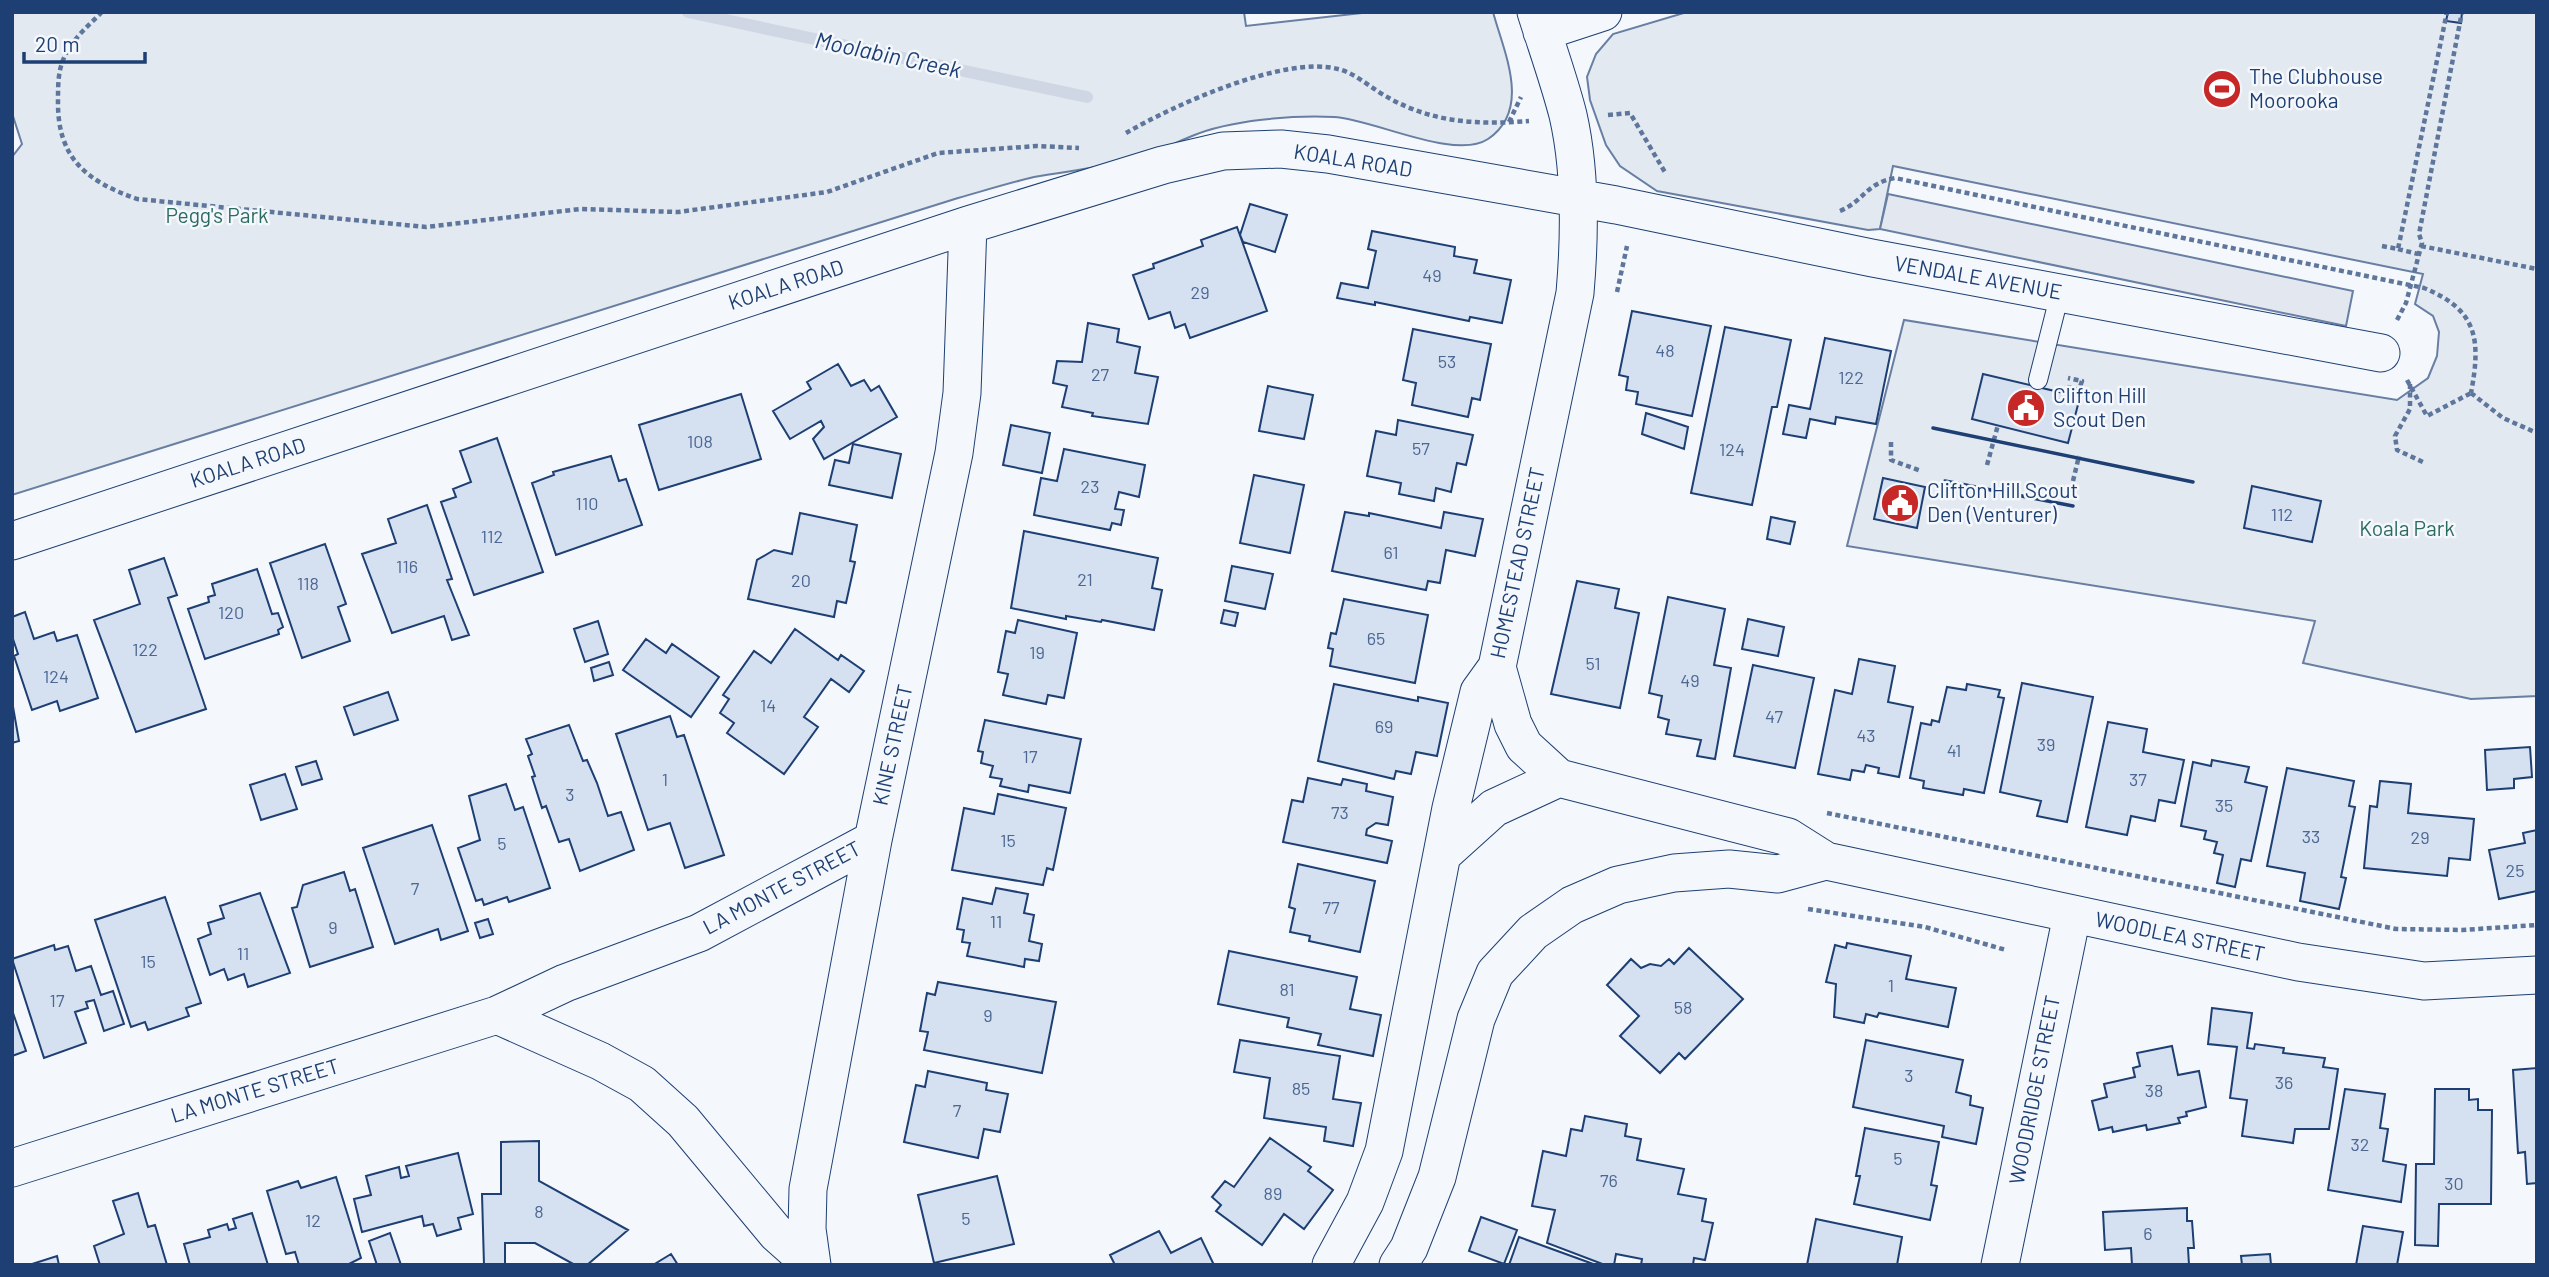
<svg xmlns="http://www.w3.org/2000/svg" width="2549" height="1277" font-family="Barlow,sans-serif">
<rect width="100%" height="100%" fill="#f4f7fb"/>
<path fill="#e3e9f0" stroke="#687fa3" stroke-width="2" d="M12,12H1244L1246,26L1371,12H1493C1504,53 1532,109 1488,139C1455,161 1373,119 1334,117C1293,115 1230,120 1192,136C1172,144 1154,154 1133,159C1100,168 1068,171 1034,177C1009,183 983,191 958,198L12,495V157L22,144L12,113Z
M1687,12H2537V696L2471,699L2303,663L2315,621L1847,546L1904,320L2397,400L2428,378L2437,356L2439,332L2433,316L2415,304L2423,274L1893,166L1880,229L1868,230L1657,191L1620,166L1606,145L1590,100L1587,77L1596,54L1613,34Z"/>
<path fill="#e3e8f0" stroke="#687fa3" stroke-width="2" d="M1888,194L2353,291L2346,326L1880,229Z"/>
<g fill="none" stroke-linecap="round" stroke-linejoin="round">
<path stroke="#cfd7e4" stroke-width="12" d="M688,12L1087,97"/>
</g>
<path fill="#d5e0f0" stroke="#1d3f73" stroke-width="2" d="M2448,12H2462L2461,23L2446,21Z
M1250,204L1287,215L1275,252L1243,242L1240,235Z
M1237,227L1267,311L1190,338L1185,324L1175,328L1170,312L1149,319L1133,275L1154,268L1153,264L1203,246L1201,240Z
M1372,231L1455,247L1454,256L1477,260L1474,273L1511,280L1502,323L1470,317L1469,321L1375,302V305L1337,298L1341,283L1368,288L1376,251L1368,249Z
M1632,311L1711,326L1692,416L1636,404L1638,392L1626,390L1628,377L1619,375Z
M1088,323L1119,329L1117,342L1140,347L1135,373L1158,377L1148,424L1092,416L1093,413L1062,407L1067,386L1053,383L1057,361L1082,362Z
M1725,327L1791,340L1777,407H1772L1752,505L1691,493Z
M1413,329L1491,344L1480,400L1472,398L1468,417L1412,405L1416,383L1403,380Z
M1825,338L1891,351L1876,424L1836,417L1835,424L1810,419L1806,438L1783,434L1789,405L1810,409Z
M838,364L851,386L864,380L871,391L879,386L897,417L824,459L813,439L824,427L821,421L790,439L773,411L811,389L807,382Z
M1983,374L2080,397L2068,443L1972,419Z
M1268,386L1313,395L1304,439L1259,431Z
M741,394L761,459L659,490L639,425Z
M1646,413L1688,427L1684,449L1642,434Z
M1398,420L1473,435L1466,465L1457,463L1451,492L1436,488L1434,501L1399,494L1401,483L1367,476L1376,431L1396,435Z
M1011,425L1050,433L1042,473L1003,465Z
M497,438L543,572L474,595L441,502L456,497L453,489L471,482L460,451Z
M853,444L901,454L892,498L829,485L835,460L849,463Z
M1064,449L1145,465L1139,497L1119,492L1115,509L1124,510L1121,525L1112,523L1110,530L1034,515L1041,478L1057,481Z
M611,456L619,481L626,479L642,525L556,555L532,483L554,475L553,472Z
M1254,475L1304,485L1290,553L1240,543Z
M1883,478L1925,487L1917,528L1874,519Z
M2252,486L2321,501L2312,542L2244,528Z
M427,505L452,579L447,580L469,635L452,640L444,616L392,633L362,554L396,543L388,519Z
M1345,512L1369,516V513L1441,528L1444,512L1483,519L1475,556L1446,550L1440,583L1428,581L1426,590L1332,571Z
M800,513L857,525L850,561L855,562L846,603L837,601L834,617L748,599L757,560L774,550L792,554Z
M1771,517L1795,522L1790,544L1767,539Z
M1024,531L1158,558L1152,588L1162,590L1154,630L1102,620L1101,622L1066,616V619L1011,608Z
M325,544L346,604L338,607L350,641L302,658L270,563Z
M164,558L177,595L168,598L206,709L136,732L94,620L140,604L129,570Z
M1232,566L1273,574L1265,609L1225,601Z
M257,569L272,614L278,613L283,627L278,630L279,634L205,659L188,609L209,602L208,597L215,595L212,584Z
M1577,581L1619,589L1615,608L1639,613L1620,708L1551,694Z
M1668,597L1725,609L1714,665L1731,668L1715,759L1697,756L1701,740L1666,734L1669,720L1658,717L1662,696L1649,693Z
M1344,599L1428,615L1415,683L1330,666L1333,649L1328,648L1331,633L1336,634Z
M1224,610L1238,613L1235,626L1221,623Z
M25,612L34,639L54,632L57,641L77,635L98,698L60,711L57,701L32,710L14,656L18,654L12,636V617Z
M1748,619L1784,627L1778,656L1742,649Z
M1018,620L1077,633L1064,698L1048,695L1046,704L1003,695L1008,674L998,672L1006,631L1015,633Z
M598,621L608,654L585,662L574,629Z
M795,629L838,660L841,655L864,671L849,692L831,679L804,717L818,727L784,774L727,733L734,723L720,713L729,699L723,695L754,651L771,663Z
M646,639L666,653L672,644L719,677L691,717L623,670Z
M1859,659L1895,666L1888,702L1913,707L1899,777L1878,773L1879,768L1866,765L1864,772L1852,770L1850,780L1818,774L1835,690L1852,694Z
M609,662L613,675L594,681L591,668Z
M1753,665L1814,678L1795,768L1734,756Z
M2022,683L2093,697L2067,822L2037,816L2041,801L2000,792Z
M1334,684L1418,701V697L1448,703L1437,756L1416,752L1411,774L1396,771L1394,779L1318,761Z
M1967,684L2000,690L1998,697L2004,698L1984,793L1964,789L1963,795L1923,788L1924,781L1910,778L1921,723L1931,725L1932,720L1939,722L1947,687L1966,690Z
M388,692L398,720L354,735L344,707Z
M12,701L19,741L12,743Z
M670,716L677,737L684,735L724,855L685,868L670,823L648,830L616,734Z
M985,720L1081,739L1070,793L1029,785L1028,792L1000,786L1002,779L990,777L993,766L981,763L983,752L978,751Z
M2108,722L2147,729L2143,752L2184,760L2175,803L2159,800L2155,821L2131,816L2127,835L2086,827Z
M569,725L583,761L587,760L597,783L608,816L621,812L634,850L580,871L569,839L559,842L546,806L542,808L532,777L535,776L528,756L532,754L526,739Z
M2530,747L2532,777L2514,779V788L2487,790L2485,750Z
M2212,760L2249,767L2245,782L2267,787L2251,861L2241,859L2235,887L2217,883L2223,855L2214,853L2217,842L2204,839L2206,831L2181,826L2193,762L2211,766Z
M316,761L322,779L302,785L296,767Z
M2287,768L2354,781L2349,806L2355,807L2341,877L2346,878L2339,909L2300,901L2305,873L2267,866Z
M285,774L297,809L261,820L250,785Z
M1308,778L1341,785L1343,779L1367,784L1366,791L1393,797L1388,825L1376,823L1367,829L1366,835L1392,841L1387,863L1283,842L1292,800L1303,802Z
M2380,781L2411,784L2408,813L2474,819L2470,860L2449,858L2447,876L2364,868L2370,806L2377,807Z
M506,784L515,810L523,807L550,888L509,902L507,897L484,905L482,899L476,901L458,848L480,840L469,796Z
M998,794L1066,808L1053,870L1047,868L1043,885L952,870L964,808L994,814Z
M432,825L468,931L441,940L438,929L395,944L363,848Z
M2537,830V891L2499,899L2489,850L2525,843L2523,833Z
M1298,864L1375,881L1360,952L1309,941L1310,936L1290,932L1295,909L1289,907Z
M344,872L350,891L355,889L373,947L310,967L292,908L297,907L303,885Z
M996,888L1028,894L1024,913L1034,915L1029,941L1042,944L1039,961L1025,959L1024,967L967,956L970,943L962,942L964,930L957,929L963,898L992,904Z
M260,893L290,973L248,987L244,974L228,980L224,969L210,975L198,939L211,934L208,923L224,918L220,906Z
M165,897L201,1003L186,1008L189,1016L148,1030L145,1022L131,1027L95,920Z
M488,919L493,934L480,938L475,923Z
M1847,943L1911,956L1906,979L1956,988L1948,1027L1879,1013L1877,1017L1866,1014L1864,1023L1834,1017L1836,984L1826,982L1835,945L1846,948Z
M54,945L55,950L68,946L76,971L91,966L101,995L113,991L124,1024L104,1031L94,1000L86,1002L88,1008L75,1012L86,1043L44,1058L12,959Z
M1689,948L1743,999L1685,1059L1679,1053L1660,1073L1620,1036L1639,1016L1607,985L1631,959L1641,968L1650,964L1661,966L1669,959L1674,964Z
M1229,951L1357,977L1350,1009L1381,1015L1373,1056L1318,1045L1321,1034L1287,1027L1289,1018L1218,1004Z
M938,982L1056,1002L1042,1073L924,1050L928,1032L920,1031L927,993L935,995Z
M2212,1008L2252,1013L2247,1048L2254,1049L2255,1044L2284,1048L2283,1053L2325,1058L2323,1067L2338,1069L2329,1129H2295L2293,1143L2242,1136L2247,1100L2230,1098L2237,1047L2208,1044Z
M12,1010L26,1051L12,1056Z
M1240,1040L1340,1056L1333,1099L1361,1103L1353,1146L1324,1141L1326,1127L1264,1118L1270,1078L1234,1072Z
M1866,1040L1963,1060L1956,1092L1971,1096L1970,1105L1983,1108L1976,1144L1942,1137L1944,1126L1853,1107Z
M2172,1046L2178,1075L2199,1071L2206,1107L2186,1112L2187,1116L2178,1118L2180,1123L2147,1130L2146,1125L2113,1132L2112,1127L2099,1130L2092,1101L2107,1097L2104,1084L2135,1077L2133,1068L2140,1066L2137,1053Z
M2537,1068V1183L2527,1184L2525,1152L2518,1153L2513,1070Z
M928,1071L987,1083L986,1090L1008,1094L1000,1132L984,1129L978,1158L904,1142L916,1085L925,1087Z
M2345,1089L2385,1094L2380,1128L2388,1129L2383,1161L2406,1165L2401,1202L2328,1190Z
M2435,1089H2469V1100L2478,1099V1110H2492L2491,1204H2439L2438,1246L2415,1245L2416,1164H2434Z
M1585,1116L1627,1124L1625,1136L1641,1139L1637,1160L1684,1169L1678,1194L1706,1199L1702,1221L1713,1223L1705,1260L1694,1258L1693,1265H1641L1642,1259L1616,1254L1614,1265H1605L1547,1243L1555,1210L1532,1206L1543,1151L1566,1156L1571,1129L1582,1131Z
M1865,1128L1939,1142L1931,1185L1937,1186L1930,1220L1854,1204L1860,1176H1856Z
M1270,1138L1311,1167L1308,1171L1333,1190L1304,1229L1284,1214L1262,1245L1216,1211L1221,1205L1212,1197L1225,1181L1234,1187Z
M539,1141V1181L628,1230L587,1265H575L535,1243H505V1265H484L482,1194H501V1142Z
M458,1153L473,1214L458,1218L461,1229L437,1236L433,1224L424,1226L422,1216L362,1232L354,1199L371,1195L366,1176L399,1167L401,1178L409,1176L406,1166Z
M997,1176L1014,1244L934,1263L918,1195Z
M336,1177L361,1258L347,1265H299L295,1252L286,1254L267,1191L298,1181L301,1188Z
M138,1193L148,1227L155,1225L167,1265H100L94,1246L124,1234L113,1201Z
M2187,1208V1221H2192L2194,1248H2188L2189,1265H2132L2131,1248L2105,1250L2103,1212Z
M252,1213L268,1265H190L184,1244L210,1237L208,1230L227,1224L229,1230L236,1228L233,1219Z
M1481,1217L1517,1230L1504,1264L1469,1251Z
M1816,1219L1902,1237L1897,1265H1807Z
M2363,1226L2403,1232L2397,1265H2356Z
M1159,1231L1171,1253L1201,1238L1214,1265H1115L1110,1255Z
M390,1233L401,1265H377L369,1241Z
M1519,1237L1596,1265H1509Z
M671,1254L678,1265H653Z
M2270,1254L2271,1265H2242L2241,1256Z
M57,1256L59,1265H29Z"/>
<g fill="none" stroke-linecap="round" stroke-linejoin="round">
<g stroke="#1d3f73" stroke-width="20">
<path id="service" d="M2038,380L2060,293"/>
</g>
<g stroke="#1d3f73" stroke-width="39">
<path id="minor" d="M1542,32L1603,12
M12,541L968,225L1163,165L1223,151L1281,149L1328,154L1616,205L1872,258L2381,353
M1497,667L1513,724L1524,746L1559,778L1788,837L1826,861L2298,962L2424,981L2537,975
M1443,854L1494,808L1559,778
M497,1015L600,1061L642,1084L683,1121L777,1234L812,1265
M12,1168L497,1015L565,983L699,933L873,840
M812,1265L807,1229L808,1189L873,840L954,453L962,393L968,225
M1331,1265L1365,1202L1384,1151L1451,808L1479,692L1497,667L1575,293C1580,235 1581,172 1568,115C1559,80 1547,47 1536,12
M1398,1265L1409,1248L1437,1177L1476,1019L1495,973L1533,932L1572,905L1618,885L1674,873L1729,869L1778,874L1826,861
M2000,1265L2072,915"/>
</g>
<path stroke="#5e769c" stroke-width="4.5" stroke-dasharray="5 3.5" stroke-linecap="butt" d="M102,12C87,27 69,42 62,63C58,74 58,88 58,100C57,158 86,181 137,199L426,227L580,209L678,212L827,192L938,153L1037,146L1079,148
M1608,115L1630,113L1666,174
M1509,122L1521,97
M1126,133C1174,105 1284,55 1338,69C1356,73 1373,90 1389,98C1434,123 1479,125 1529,121
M1840,211C1864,201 1866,183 1895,178L2424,288C2478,310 2481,340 2471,393
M2382,246L2398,249L2447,12
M2421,246L2537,269
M2398,249L2418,254
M1617,292L1627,246
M2397,320L2406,303L2422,243L2419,234L2462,12
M2407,380L2427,416L2471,393
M2410,384V409L2395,436L2397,450L2425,463
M2067,387L2079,390L2082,381L2068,378
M2471,393L2503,418L2537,433
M1891,442V460L1921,471
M1987,465L1998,425
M2073,481L2079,456
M1827,813L2396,929L2462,930L2537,925
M1808,909L1925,927L2006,950"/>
<use href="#service" stroke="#f4f7fb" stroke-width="18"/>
<use href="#minor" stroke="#f4f7fb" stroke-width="37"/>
<path stroke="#1d3f73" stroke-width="3.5" d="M1933,428L2193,482
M1945,481L2073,506"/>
</g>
<defs>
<g id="stadium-disc" transform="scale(2.0125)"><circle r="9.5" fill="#c62828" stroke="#f4f7fb"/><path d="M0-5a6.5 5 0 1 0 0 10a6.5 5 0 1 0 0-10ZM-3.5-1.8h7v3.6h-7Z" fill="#fff"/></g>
<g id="civic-disc" transform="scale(2.0125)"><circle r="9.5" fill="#c62828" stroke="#f4f7fb"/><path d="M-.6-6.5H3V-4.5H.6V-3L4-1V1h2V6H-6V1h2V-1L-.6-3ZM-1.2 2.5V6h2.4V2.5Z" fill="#fff"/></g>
</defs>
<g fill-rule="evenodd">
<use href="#stadium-disc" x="2222" y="89"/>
<use href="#civic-disc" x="2026" y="408"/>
<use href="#civic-disc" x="1900" y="503"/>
</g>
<g text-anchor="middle" stroke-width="5" stroke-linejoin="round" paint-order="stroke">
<g font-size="18" fill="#4b6792">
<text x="1432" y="282">49</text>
<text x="1200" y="299">29</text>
<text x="1665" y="357">48</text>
<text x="1447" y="368">53</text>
<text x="1100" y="381">27</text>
<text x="1851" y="384">122</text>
<text x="700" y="448">108</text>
<text x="1421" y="455">57</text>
<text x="1732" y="456">124</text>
<text x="1090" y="493">23</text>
<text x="587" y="510">110</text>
<text x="2282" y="521">112</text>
<text x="492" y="543">112</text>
<text x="1391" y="559">61</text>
<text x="407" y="573">116</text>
<text x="1085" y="586">21</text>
<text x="801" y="587">20</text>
<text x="308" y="590">118</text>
<text x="231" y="619">120</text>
<text x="1376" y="645">65</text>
<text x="145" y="656">122</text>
<text x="1037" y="659">19</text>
<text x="1593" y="670">51</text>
<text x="56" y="683">124</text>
<text x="1690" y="687">49</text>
<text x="768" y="712">14</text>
<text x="1774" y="723">47</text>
<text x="1384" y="733">69</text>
<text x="1866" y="742">43</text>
<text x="2046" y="751">39</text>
<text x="1954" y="757">41</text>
<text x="1030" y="763">17</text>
<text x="665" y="786">1</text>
<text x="2138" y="786">37</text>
<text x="570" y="801">3</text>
<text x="2224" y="812">35</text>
<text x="1340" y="819">73</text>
<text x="2311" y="843">33</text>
<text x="2420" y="844">29</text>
<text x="1008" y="847">15</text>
<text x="502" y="850">5</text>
<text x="2515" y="877">25</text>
<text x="415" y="895">7</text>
<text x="1331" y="914">77</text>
<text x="996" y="928">11</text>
<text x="333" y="934">9</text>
<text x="243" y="960">11</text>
<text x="148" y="968">15</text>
<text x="1891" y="992">1</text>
<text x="1287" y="996">81</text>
<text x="57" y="1007">17</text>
<text x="1683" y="1014">58</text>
<text x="988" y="1022">9</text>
<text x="1909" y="1082">3</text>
<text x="2284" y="1089">36</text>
<text x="1301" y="1095">85</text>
<text x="2154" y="1097">38</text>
<text x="957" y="1117">7</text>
<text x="2360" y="1151">32</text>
<text x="1898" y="1165">5</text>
<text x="1609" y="1187">76</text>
<text x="2454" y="1190">30</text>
<text x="1273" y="1200">89</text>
<text x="539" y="1218">8</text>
<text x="966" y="1225">5</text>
<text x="313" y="1227">12</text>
<text x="2148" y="1240">6</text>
</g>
<g font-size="21" fill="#1d3f73" stroke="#f4f7fb" text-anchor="start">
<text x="2249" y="84">The Clubhouse<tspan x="2249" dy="24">Moorooka</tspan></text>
<text x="2053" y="403">Clifton Hill<tspan x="2053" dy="24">Scout Den</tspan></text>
<text x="1927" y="498">Clifton Hill Scout<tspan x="1927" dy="24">Den (Venturer)</tspan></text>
</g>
<g font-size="21" fill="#1d3f73" stroke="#f4f7fb">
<text transform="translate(1353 161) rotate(9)" y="7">KOALA ROAD</text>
<text transform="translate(1978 278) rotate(10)" y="7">VENDALE AVENUE</text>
<text transform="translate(786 285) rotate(-18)" y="7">KOALA ROAD</text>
<text transform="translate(248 463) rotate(-18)" y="7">KOALA ROAD</text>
<text transform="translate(1518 563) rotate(-78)" y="7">HOMESTEAD STREET</text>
<text transform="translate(893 745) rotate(-78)" y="7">KINE STREET</text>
<text transform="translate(782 888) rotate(-28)" y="7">LA MONTE STREET</text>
<text transform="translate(2180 937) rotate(12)" y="7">WOODLEA STREET</text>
<text transform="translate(2035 1090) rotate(-79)" y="7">WOODRIDGE STREET</text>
<text transform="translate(255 1091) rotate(-17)" y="7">LA MONTE STREET</text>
</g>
<g font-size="21" fill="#2c6c60" stroke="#f4f7fb">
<text x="217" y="223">Pegg's Park</text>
<text x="2407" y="536">Koala Park</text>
</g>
<g font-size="23" font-style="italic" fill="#1d3f73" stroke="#f4f7fb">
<text transform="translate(888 55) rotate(12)" y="8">Moolabin Creek</text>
</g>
</g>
<rect width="2549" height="1277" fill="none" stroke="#1d3f73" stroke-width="28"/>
<path d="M24 52v10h121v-10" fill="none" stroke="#1d3f73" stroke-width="3.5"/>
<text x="35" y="52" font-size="21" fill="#1d3f73" stroke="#f4f7fb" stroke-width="5" paint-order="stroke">20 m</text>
</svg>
